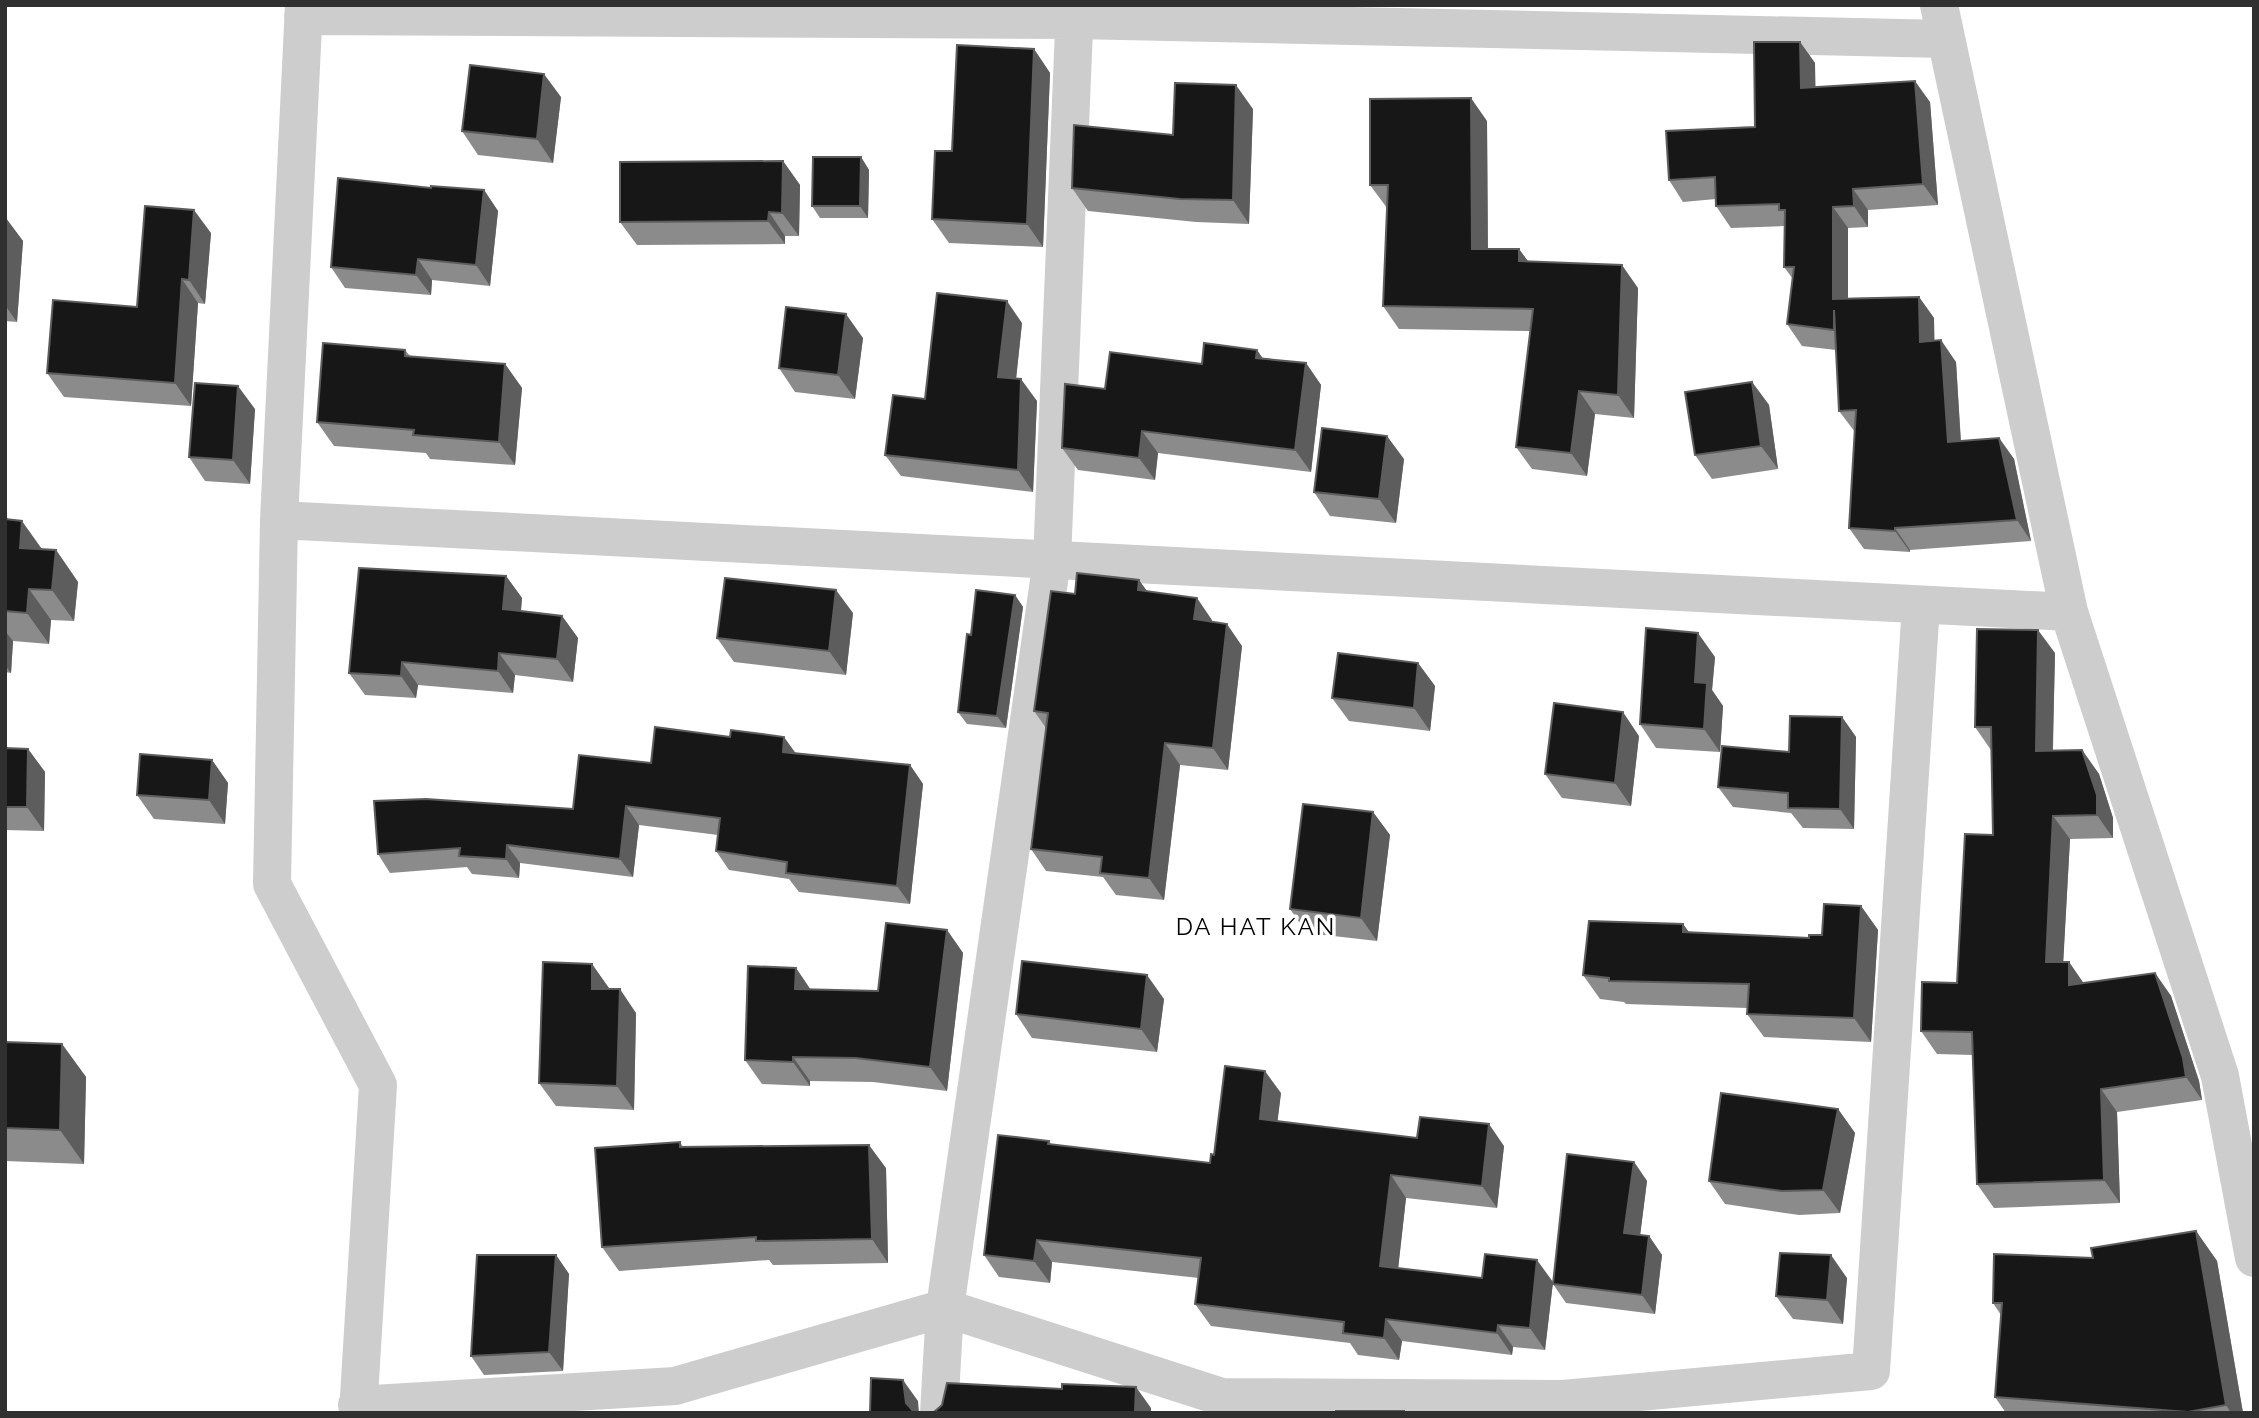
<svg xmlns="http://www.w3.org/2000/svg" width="2259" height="1418" font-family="Raleway,sans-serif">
<rect width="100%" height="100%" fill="#fff"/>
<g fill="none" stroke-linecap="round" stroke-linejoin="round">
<path stroke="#cdcdcd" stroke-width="38" d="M304,5L279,520L272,884L378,1085L358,1413
M1939,5L2069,612L2220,1076L2254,1258
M303,16L1075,20L1945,39
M279,520L2069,612
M357,1405L675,1386L945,1308L1222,1397L1563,1399L1871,1371L1921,605
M939,1413L945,1308L1052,560L1075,5"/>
</g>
<path fill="#8b8b8b" d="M1800,42L1815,63V87L1930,102L1938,205L1868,210V227L1848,228V298L1919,297L1934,318V341L1956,362L1961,441L1999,438L2014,459L2031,541L1910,550V552L1864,549L1849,528L1855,432L1839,411L1836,350L1802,346L1787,324L1793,279L1784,267L1785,226L1731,228L1716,206V199L1683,202L1669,180L1755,127Z
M1034,49L1050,73L1043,247L949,243L932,219L952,151Z
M561,97L553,163L478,155L462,131Z
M1253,109L1249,224L1196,222L1088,211L1072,188L1173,135Z
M1487,121L1488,249H1519L1528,261L1638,288L1634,418L1595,414L1587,476L1532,469L1516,447L1530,331L1399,329L1383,306L1387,208L1370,185Z
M861,157L869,170L868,218H820L812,206Z
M783,161L800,185L799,236H785V244L637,245L620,222Z
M431,188L484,190L498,211L490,286L432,280L431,295L345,288L331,267Z
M5,218L23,241L17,322L5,321Z
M211,233L205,304L198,303L191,406L64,397L47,373L137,307Z
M1022,323L1016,379L1037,401L1033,492L901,476L885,455L925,399Z
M863,338L855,399L795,392L779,368Z
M405,350L410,356L505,364L522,388L515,465L430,459L426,453L334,446L317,422Z
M1257,350L1263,359L1306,363L1321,385L1311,472L1158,453L1155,480L1078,470L1062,448L1105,389Z
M1752,382L1769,405L1778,469L1712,479L1695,455Z
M255,409L250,484L205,481L189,457Z
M1404,459L1396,523L1330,516L1314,492Z
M5,515L9,520L42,549L56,550L78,582L74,621L51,620L49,644L13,641L11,673L5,672Z
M506,576L522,598L521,611L562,616L578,638L573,682L515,675L513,693L418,685L416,698L365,695L349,673Z
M1139,580L1147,592L1212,620V622L1242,646L1228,770L1180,765L1164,900L1116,895L1103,877L1046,871L1031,849L1046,728L1034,711L1075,594Z
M1015,595L1023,607L1006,728L967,724L958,712L971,635Z
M853,613L846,675L734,662L717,638Z
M2055,653L2053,751L2082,750L2099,774L2113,818V838L2070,839L2063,962H2069L2083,983L2155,973L2171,996L2199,1081L2202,1100L2117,1112L2120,1203L1994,1208L1977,1184L1973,1055L1937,1054L1921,1031L1957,983L1993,835L1991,750L1975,727Z
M1715,657L1712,690L1723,706L1720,752L1656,748L1640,724Z
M1418,663L1435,686L1430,731L1349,721L1332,698Z
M1842,717L1856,737L1854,829L1803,828L1791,813L1733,807L1718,787L1789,752Z
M1639,736L1631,806L1562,798L1545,774Z
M5,748L28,749L45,772L44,831L5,830Z
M796,753L910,765L923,784L910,904L799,892L789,879L729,870L716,851L718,835L639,825L633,877L520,863L519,878L472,874L467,867L390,873L378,854L573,809L651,763Z
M212,760L228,783L225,824L154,819L137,795Z
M1373,812L1390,835L1377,941L1307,933L1290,909Z
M1861,906L1878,930L1871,1042L1764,1037L1747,1014V1008L1626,1004L1624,1002L1600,999L1583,975L1683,924L1689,932L1809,938L1822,935Z
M947,930L963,953L947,1091L873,1082L810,1081V1086L762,1084L745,1060L796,968L811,990L878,991Z
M592,964L609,989L636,1013L634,1110L556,1106L539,1083Z
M1164,999L1157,1052L1032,1038L1016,1014Z
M5,1042L62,1044L86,1077L84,1164L5,1161Z
M1281,1093L1277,1122L1417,1138L1504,1146L1497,1208L1406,1198L1398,1268L1482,1278L1553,1282L1545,1350L1513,1347L1512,1355L1402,1341L1399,1360L1358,1355L1350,1343L1211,1326L1195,1304L1199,1278L1052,1262L1050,1283L999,1277L984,1255L1049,1141L1051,1144L1210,1163L1214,1155Z
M1838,1109L1855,1133L1840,1213L1799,1215L1725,1204L1709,1181Z
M680,1142L683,1147L886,1168L888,1263L773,1265L769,1260L619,1271L602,1247Z
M1634,1162L1647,1181L1640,1235L1649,1236L1662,1255L1655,1314L1566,1303L1553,1284Z
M2196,1231L2217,1261L2243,1413H2006L1995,1397L2001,1315L1993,1303L2093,1258Z
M556,1255L569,1274L563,1371L484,1375L471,1356Z
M1847,1278L1843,1324L1793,1319L1776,1296Z"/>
<path fill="#5d5d5d" d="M1800,42L1815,63L1816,110L1801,88Z
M1034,49L1050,73L1043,247L1027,224Z
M544,74L561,97L553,163L537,139Z
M1915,81L1930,102L1938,205L1923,184Z
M1236,85L1253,109L1249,224L1233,200Z
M1471,98L1487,121L1488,271L1472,249Z
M861,157L869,170L868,218L860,206Z
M783,161L800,185L799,236L782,213Z
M1853,189L1868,210V227L1854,206Z
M484,190L498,211L490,286L476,265Z
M1833,207L1848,228V320L1833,299Z
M194,210L211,233L205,304L189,280Z
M769,212L785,236V244L768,221Z
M6,218L23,241L17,322L5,305Z
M1519,249L1535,271L1519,261Z
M418,259L432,280L431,295L416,275Z
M1622,265L1638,288L1634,418L1618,395Z
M182,279L198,303L191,406L175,383Z
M1919,297L1934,318L1935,363L1920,342Z
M1007,301L1022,323L1014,398L998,377Z
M846,314L863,338L855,399L838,375Z
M1941,340L1956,362L1962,463L1948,442Z
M1257,350L1272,372L1256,358Z
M1306,363L1321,385L1311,472L1295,450Z
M505,364L522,388L515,465L499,442Z
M1021,379L1037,401L1033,492L1018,470Z
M1752,382L1769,405L1778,469L1761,446Z
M238,386L255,409L250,484L233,460Z
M1579,391L1595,414L1587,476L1571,453Z
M1142,431L1158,453L1155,480L1139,458Z
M1387,436L1404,459L1396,523L1379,499Z
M1999,438L2014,459L2031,541L2017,520Z
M22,521L44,552L20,548Z
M1895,528L1910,550V552L1895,531Z
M56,550L78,582L74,621L52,590Z
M506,576L522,598L519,631L503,609Z
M1139,580L1155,602L1138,590Z
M29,589L51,620L49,644L27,613Z
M836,590L853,613L846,675L829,651Z
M1015,595L1023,607L1006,728L997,716Z
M1197,598L1212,620L1210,641L1194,619Z
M562,616L578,638L573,682L557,659Z
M1227,624L1242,646L1228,770L1213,748Z
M2038,630L2055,653L2052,774L2036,751Z
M5,631L13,641L11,673L5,665Z
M1698,633L1715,657L1712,690L1723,706L1720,752L1704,729L1695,682Z
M499,653L515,675L513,693L498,671Z
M402,662L418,685L416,698L401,676Z
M1418,663L1435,686L1430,731L1414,708Z
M1623,712L1639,736L1631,806L1615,783Z
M1842,717L1856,737L1854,829L1840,809Z
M784,737L797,755L783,752Z
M1165,743L1180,765L1164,900L1149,878Z
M28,749L45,772L44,831L27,807Z
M2082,750L2099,774L2113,818V838L2097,815Z
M212,760L228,783L225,824L209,800Z
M910,765L923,784L910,904L897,886Z
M626,806L639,825L633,877L620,859Z
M1373,812L1390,835L1377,941L1361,918Z
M2053,816L2070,839L2062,985L2046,962Z
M507,845L520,863L519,878L506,859Z
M1861,906L1878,930L1871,1042L1854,1018Z
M1683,924L1700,948L1683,932Z
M947,930L963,953L947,1091L930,1067Z
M2069,962L2085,985H2069Z
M592,964L609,988L608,1012L592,989Z
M796,968L812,992L795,989Z
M2155,973L2171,996L2199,1081L2202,1100L2186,1077Z
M1147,975L1164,999L1157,1052L1141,1029Z
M620,989L636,1013L634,1110L617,1086Z
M62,1044L86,1077L84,1164L60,1130Z
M793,1057L810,1081V1086L793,1062Z
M1265,1071L1281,1093L1275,1142L1260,1119Z
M2101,1089L2117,1112L2120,1203L2104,1180Z
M1838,1109L1855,1133L1840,1213L1823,1190Z
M1489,1124L1504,1146L1497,1208L1482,1186Z
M869,1145L886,1168L888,1263L872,1239Z
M1634,1162L1647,1181L1638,1252L1624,1233Z
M1391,1175L1406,1198L1396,1288L1380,1266Z
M2196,1231L2217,1261L2243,1413H2231L2226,1405Z
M1649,1236L1662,1255L1655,1314L1642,1295Z
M1037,1240L1052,1262L1050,1283L1034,1261Z
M556,1255L569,1274L563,1371L549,1352Z
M1831,1255L1847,1278L1843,1324L1827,1300Z
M1537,1260L1553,1282L1545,1350L1530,1328Z
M1386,1319L1402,1341L1399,1360L1384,1338Z
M1498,1325L1513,1347L1512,1355L1497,1333Z
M903,1380L918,1401L919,1413H912L906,1403Z
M1136,1387L1151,1408V1413H1135Z"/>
<path fill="#171717" stroke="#5d5d5d" stroke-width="2" d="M1754,42H1800L1801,88L1915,81L1923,184L1853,189L1854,206L1833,207V299L1919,297L1920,342L1941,340L1948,442L1999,438L2017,520L1895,528V531L1849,528L1856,410L1839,411L1834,310V330L1787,324L1794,267H1784L1785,210H1779V204L1716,206L1715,177L1669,180L1666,131L1755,127Z
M957,45L1034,49L1027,224L932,219L935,151H952Z
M470,65L544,74L537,139L462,131Z
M1175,83L1236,85L1233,200L1180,199L1072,188L1074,125L1173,135Z
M1471,98L1472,249H1519V261L1622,265L1618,395L1579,391L1571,453L1516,447L1533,309L1383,306L1388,185H1370V99Z
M813,157H861L860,206H812Z
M783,161L782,213L769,212L768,221L620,222V162Z
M338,178L431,188V186L484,190L476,265L418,259L416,275L331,267Z
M145,206L194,210L189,280L182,279L175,383L47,373L53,300L137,307Z
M937,293L1007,301L998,377L1021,379L1018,470L885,455L893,395L925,399Z
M786,307L846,314L838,375L779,368Z
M323,343L405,350V356L505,364L499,442L413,435L414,430L317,422Z
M1204,343L1257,350L1256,358L1306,363L1295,450L1142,431L1139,458L1062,448L1065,384L1105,389L1110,352L1202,364Z
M1752,382L1761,446L1695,455L1685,392Z
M195,383L238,386L233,460L189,457Z
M1322,428L1387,436L1379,499L1314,492Z
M5,519L22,521L20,548L56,550L52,590L29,589L27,613L5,611Z
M359,568L506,576L503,609L562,616L557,659L499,653L498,671L402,662L401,676L349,673Z
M1077,573L1139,580L1138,590L1197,598L1194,619L1227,624L1213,748L1165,743L1149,878L1100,873L1102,857L1031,849L1048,713L1034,711L1051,591L1075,594Z
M725,578L836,590L829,651L717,638Z
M976,590L1015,595L997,716L958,712L967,634L971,635Z
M1646,628L1698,633L1695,682L1707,683L1704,729L1640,724Z
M1977,629L2038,630L2036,751L2082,750L2097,795V815L2053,816L2046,962H2069V985L2155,973L2183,1058L2186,1077L2101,1089L2104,1180L1977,1184L1972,1032L1921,1031L1922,982L1957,983L1965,834L1993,835L1991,727H1975Z
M1338,653L1418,663L1414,708L1332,698Z
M1554,703L1623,712L1615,783L1545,774Z
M1790,716L1842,717L1840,809L1788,808V793L1718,787L1722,746L1789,752Z
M655,727L730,737L731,730L784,737L783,752L910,765L897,886L786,873L787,862L716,851L720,818L626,806L620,859L507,845L506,859L459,856L460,848L378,854L374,801L426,799L573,809L579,755L651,763Z
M5,748L28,749L27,807H5Z
M140,754L212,760L209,800L137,795Z
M1303,804L1373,812L1361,918L1290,909Z
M1824,904L1861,906L1854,1018L1747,1014L1749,984L1609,981V978L1583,975L1589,921L1683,924V932L1809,938V935H1822Z
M886,923L947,930L930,1067L856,1058L793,1057V1062L745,1060L748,966L796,968L795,989L878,991Z
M1022,961L1147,975L1141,1029L1016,1014Z
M543,962L592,964V989H620L617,1086L539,1083Z
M5,1042L62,1044L60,1130L5,1128Z
M1225,1066L1265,1071L1260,1119L1417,1138L1420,1117L1489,1124L1482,1186L1391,1175L1380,1266L1482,1278L1485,1254L1537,1260L1530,1328L1498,1325L1497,1333L1386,1319L1384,1338L1343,1333L1344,1322L1195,1304L1201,1258L1037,1240L1034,1261L984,1255L998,1135L1049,1141L1048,1144L1210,1163L1211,1154L1214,1155Z
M1721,1093L1838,1109L1823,1190L1782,1191L1709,1181Z
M680,1142V1147L869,1145L872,1239L756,1241V1237L602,1247L595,1148Z
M1567,1154L1634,1162L1624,1233L1649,1236L1642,1295L1553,1284Z
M2196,1231L2226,1405L2188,1412L1995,1397L2002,1303H1993L1994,1254L2093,1258L2091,1248Z
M1780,1253L1831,1255L1827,1300L1776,1296Z
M477,1255H556L549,1352L471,1356Z
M871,1378L903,1380L906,1403L913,1411L918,1413H870Z
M947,1383L1062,1389V1384L1136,1387L1135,1412L1139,1413H931L934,1412L942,1405Z
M1336,1411H1404V1413H1336Z"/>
<g text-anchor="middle" stroke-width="7" stroke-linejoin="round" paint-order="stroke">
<g font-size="24" letter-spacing="2" fill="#000" stroke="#fff">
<text x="1256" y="935">DA HAT KAN</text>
</g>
</g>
<rect width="2259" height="1418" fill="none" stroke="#303030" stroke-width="14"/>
</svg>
